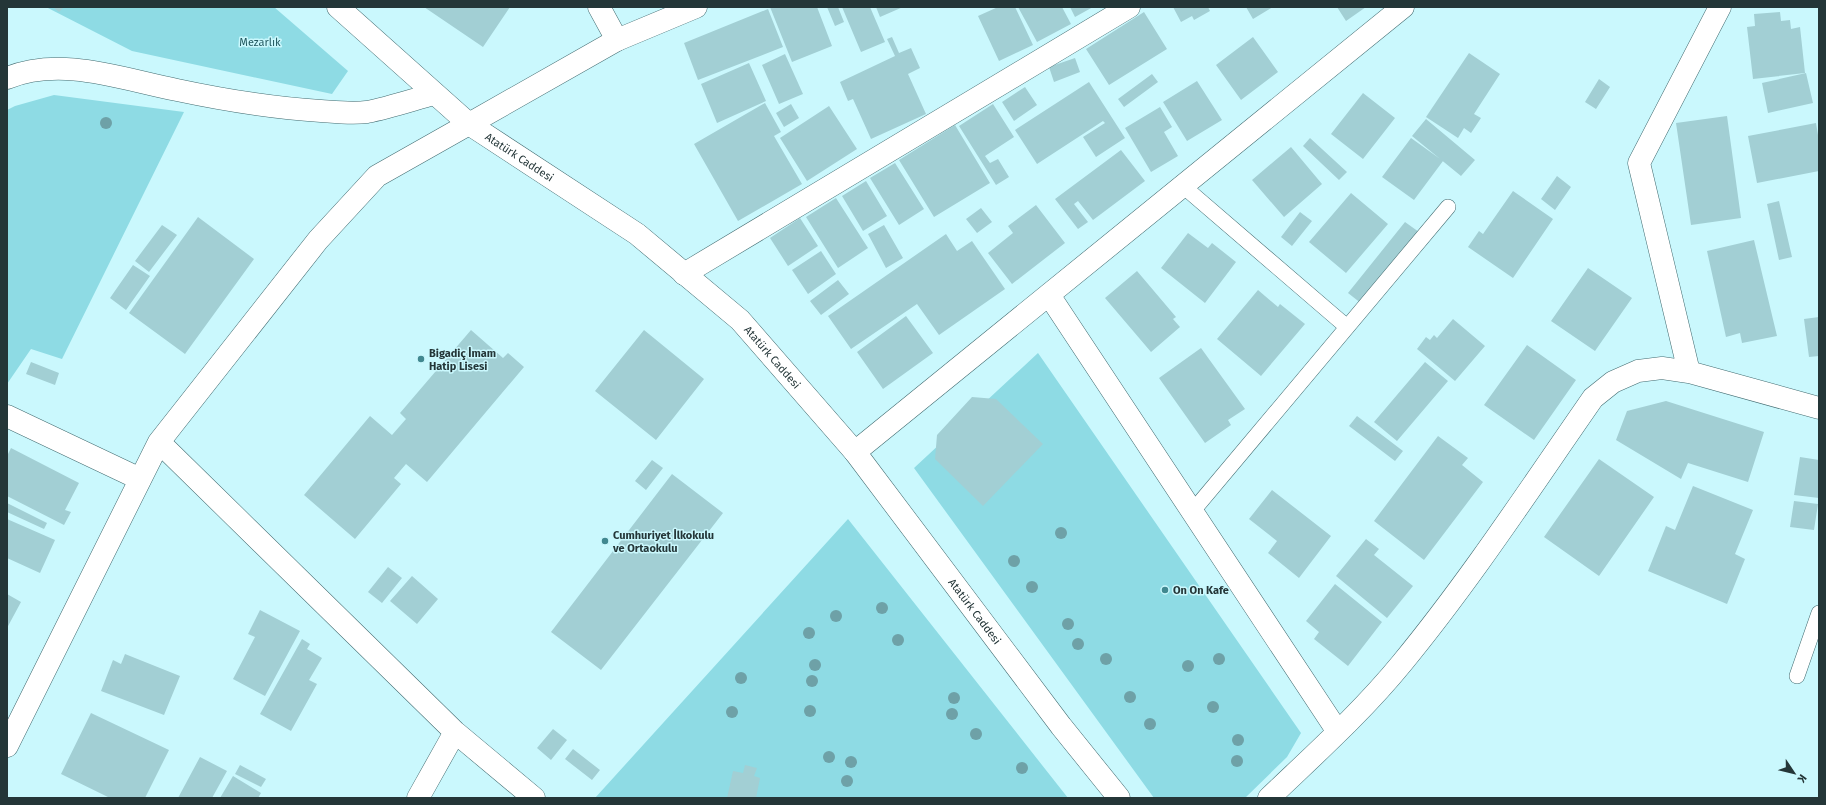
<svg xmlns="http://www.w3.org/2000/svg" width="1826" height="805" font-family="'Fira Sans',sans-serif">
<rect width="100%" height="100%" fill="#caf8fd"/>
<path fill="#8edbe4" d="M46,7H274L348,71L332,94L132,51Z
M54,95L184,112L62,359L31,349L7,384V110L15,106Z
M1038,353L1301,733L1287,757L1245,798H1154L914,468Z
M848,519L1068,798H595Z"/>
<path fill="#a2cfd4" d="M53,7H64L59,12Z
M424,7H510L483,47Z
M770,7H817L832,46L792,62Z
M827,7H838L844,22L835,26Z
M842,7H870L885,42L861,52Z
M876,7H903L880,17Z
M998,7H1015L1033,45L999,61L978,16Z
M1018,7H1062L1071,24L1037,42Z
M1070,7H1093L1075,17Z
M1173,7H1208L1210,11L1194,20L1192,16L1181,22Z
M1246,7H1273L1253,19Z
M1337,7H1366L1346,21Z
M768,9L783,47L698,80L684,43Z
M1144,12L1167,49L1109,85L1086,49Z
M1780,12L1781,21L1790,20L1791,29L1800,27L1805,73L1753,79L1747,27L1755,26L1754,14Z
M892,37L899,53L911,48L920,68L908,74L926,114L871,139L853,99L848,101L840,82L895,56L887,39Z
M1253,37L1278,72L1241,100L1216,65Z
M1469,53L1500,74L1474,114L1481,118L1471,133L1464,128L1458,138L1426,117Z
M785,54L803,94L779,104L762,65Z
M1075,58L1080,72L1054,82L1049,67Z
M749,63L766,101L717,123L701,84Z
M1806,73L1813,103L1768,113L1762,83Z
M1152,74L1158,82L1124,107L1118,99Z
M1599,79L1610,87L1596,109L1585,102Z
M1197,81L1222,120L1187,141L1163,102Z
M1089,82L1125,138L1096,157L1083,137L1105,123L1103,121L1037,164L1015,130Z
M1025,87L1037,105L1014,121L1002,102Z
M1363,93L1395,118L1363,159L1331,134Z
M765,103L781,132L774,136L802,184L738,221L694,144Z
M791,104L799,118L784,127L776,113Z
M993,104L1014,137L985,156L990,163L998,159L1009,177L996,185L959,126Z
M829,106L857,149L807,181L780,138Z
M1160,107L1172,127L1164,132L1178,156L1151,172L1125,128Z
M1727,116L1741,218L1691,225L1676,123Z
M1426,119L1475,160L1461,176L1412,136Z
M1816,123L1819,141V171L1757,183L1748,136Z
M955,125L990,183L934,217L899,160Z
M1310,138L1347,172L1339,180L1303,146Z
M1411,138L1443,161L1414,200L1382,177Z
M1291,147L1322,184L1284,217L1252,180Z
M1121,150L1145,181L1093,220L1078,201L1074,204L1088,222L1078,229L1055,199Z
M895,163L924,209L899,225L870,178Z
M1557,176L1571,187L1555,210L1541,199Z
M866,181L887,216L863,231L842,196Z
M1513,191L1553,219L1513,278L1468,247L1479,231L1483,234Z
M1351,193L1388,224L1346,273L1309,242Z
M836,198L868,248L838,268L806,217Z
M1779,201L1792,257L1779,260L1767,204Z
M1036,205L1065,243L1012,284L988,253L1013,233L1008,226Z
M981,208L992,222L977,233L966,219Z
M1300,212L1312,221L1292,246L1281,237Z
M198,217L254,259L185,354L129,313Z
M800,218L818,246L788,266L770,238Z
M1405,222L1419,232L1362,304L1348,293Z
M162,225L177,235L149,272L135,261Z
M884,225L903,258L886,268L868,234Z
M1188,233L1208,248L1212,243L1236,262L1205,303L1161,268Z
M946,234L957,251L972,241L1005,289L939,335L917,304L851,349L828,316Z
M1754,240L1777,336L1742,343L1740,333L1726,337L1707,251Z
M821,251L836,274L808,294L792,270Z
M133,265L150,276L126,310L110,298Z
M1588,268L1632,298L1595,351L1551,321Z
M1137,271L1176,317L1173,319L1180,327L1151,352L1105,298Z
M838,280L849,294L821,315L810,301Z
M1258,290L1278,307L1280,304L1305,324L1261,376L1217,339Z
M906,316L933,353L883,389L857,352Z
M1819,317V356L1809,357L1804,319Z
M1453,319L1485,346L1455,381L1417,349L1426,337L1430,340L1434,335L1437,338Z
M471,330L503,358L508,353L524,367L427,482L406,464L394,478L401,484L355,539L304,495L370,416L392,435L406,419L400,413Z
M644,330L704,379L656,440L595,391Z
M1527,345L1576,380L1534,440L1484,405Z
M1201,348L1245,409L1228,420L1231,425L1205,443L1159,378Z
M31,362L59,373L55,385L26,374Z
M1425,362L1448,381L1397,441L1374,422Z
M972,397L996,399L1043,444L983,506L935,459L937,435Z
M1666,401L1764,432L1748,482L1688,463L1681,479L1616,440L1627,411Z
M1357,416L1403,451L1395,461L1349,426Z
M1438,436L1468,458L1462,465L1483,482L1424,560L1374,521Z
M11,448L79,483L65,510L71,512L64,525L7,496V456Z
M1800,457L1819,460V498L1794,495Z
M1599,459L1654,497L1599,576L1544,537Z
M652,460L663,468L646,490L635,481Z
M672,474L723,513L601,670L551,632Z
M1693,486L1753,510L1735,554L1745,559L1727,604L1648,571L1666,526L1675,530Z
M1272,490L1331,536L1299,578L1268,553L1277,541L1249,519Z
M1794,501L1818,504L1814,530L1790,527Z
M7,503L47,523L44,529L7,512Z
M7,519L55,540L40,573L7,558Z
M1366,539L1379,549L1374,555L1413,586L1387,618L1336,576Z
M388,567L402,578L382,603L368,592Z
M412,576L438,599L417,624L390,601Z
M1335,584L1382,622L1348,666L1314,639L1319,632L1306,621Z
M7,594L21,602L7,628Z
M260,610L300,631L265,696L233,679L255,637L248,634Z
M302,639L310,644L307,649L322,658L309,680L317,684L291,731L260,714Z
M125,654L180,676L164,715L101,691L113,660L121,664Z
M91,713L169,750L145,798H110L61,774Z
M553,729L567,740L551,760L537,748Z
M573,749L600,770L592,780L565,759Z
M200,757L227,771L212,798H178Z
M240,765L266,779L261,787L235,774Z
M745,765L757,768L754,776L760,778L756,798H727L733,771L743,773Z
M233,776L261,793L258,798H220Z"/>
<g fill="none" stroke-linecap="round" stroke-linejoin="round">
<g stroke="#426b70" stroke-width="16">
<path id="lane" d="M1183,186L1347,327
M1192,512L1448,207
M1797,676L1819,613"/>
</g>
<g stroke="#426b70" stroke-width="23">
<path id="street" d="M684,274L1129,7
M1049,295L1338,732
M1689,372L1639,163L1720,7
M7,416L140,479
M159,442L455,732L534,798
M855,452L1403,7
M7,746L159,442L318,240L377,176L469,124
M418,798L455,732
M1269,798C1315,754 1362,712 1402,663C1471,579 1531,487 1593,398L1613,382L1638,371L1662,368L1689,372L1819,408"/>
</g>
<g stroke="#426b70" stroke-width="23">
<g id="secondary">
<path id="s1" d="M338,7L469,124L637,234L740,320L855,452L1061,726L1119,798"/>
<path d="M599,7L617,40"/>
<path d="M7,78C62,56 121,79 177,90C224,100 273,108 321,111C335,112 352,114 367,112C389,108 412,100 434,94"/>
<path d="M469,124L617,40L696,7"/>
</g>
</g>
<use href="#lane" stroke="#fff" stroke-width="15"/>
<use href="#street" stroke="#fff" stroke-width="22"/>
<use href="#secondary" stroke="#fff" stroke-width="22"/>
</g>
<g fill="#6ea1a7">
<circle cx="106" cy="123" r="6"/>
<circle cx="1061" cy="533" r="6"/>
<circle cx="1014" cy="561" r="6"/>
<circle cx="1032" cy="587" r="6"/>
<circle cx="882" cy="608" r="6"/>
<circle cx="836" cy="616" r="6"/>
<circle cx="1068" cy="624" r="6"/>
<circle cx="809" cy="633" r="6"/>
<circle cx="898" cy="640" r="6"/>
<circle cx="1078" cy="644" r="6"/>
<circle cx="1106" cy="659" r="6"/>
<circle cx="1219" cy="659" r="6"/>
<circle cx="815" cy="665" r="6"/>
<circle cx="1188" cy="666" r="6"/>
<circle cx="741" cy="678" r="6"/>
<circle cx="812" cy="681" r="6"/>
<circle cx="1130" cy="697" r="6"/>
<circle cx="954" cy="698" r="6"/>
<circle cx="1213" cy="707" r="6"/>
<circle cx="810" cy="711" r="6"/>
<circle cx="732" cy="712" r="6"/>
<circle cx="952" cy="714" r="6"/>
<circle cx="1150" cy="724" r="6"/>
<circle cx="976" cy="734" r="6"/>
<circle cx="1238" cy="740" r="6"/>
<circle cx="829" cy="757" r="6"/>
<circle cx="1237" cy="761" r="6"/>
<circle cx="851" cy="762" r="6"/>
<circle cx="1022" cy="768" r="6"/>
<circle cx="847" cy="781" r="6"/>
</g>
<g fill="#418890" stroke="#caf8fd" stroke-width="1.5">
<circle cx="421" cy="359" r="4"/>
<circle cx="605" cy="541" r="4"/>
<circle cx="1165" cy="590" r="4"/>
</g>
<g text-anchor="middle" stroke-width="3" stroke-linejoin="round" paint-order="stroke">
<g font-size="11" fill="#235960" stroke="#caf8fd">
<text x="260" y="46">Mezarlık</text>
</g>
<g font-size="11" fill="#243638" stroke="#caf8fd">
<text dy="4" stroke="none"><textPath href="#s1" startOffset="236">Atatürk Caddesi</textPath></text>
<text dy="4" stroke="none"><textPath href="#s1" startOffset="560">Atatürk Caddesi</textPath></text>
<text dy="4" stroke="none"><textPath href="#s1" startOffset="885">Atatürk Caddesi</textPath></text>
</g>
<g font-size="11" font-weight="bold" fill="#243638" stroke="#caf8fd" text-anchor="start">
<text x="429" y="357">Bigadiç İmam<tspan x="429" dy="13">Hatip Lisesi</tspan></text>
<text x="613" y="539">Cumhuriyet İlkokulu<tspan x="613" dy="13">ve Ortaokulu</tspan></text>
<text x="1173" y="594">On On Kafe</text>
</g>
</g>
<rect width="1826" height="805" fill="none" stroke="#243638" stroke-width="16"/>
<g transform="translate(1794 773) rotate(125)" stroke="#caf8fd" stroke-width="3" paint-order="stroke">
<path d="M0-3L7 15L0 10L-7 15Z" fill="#243638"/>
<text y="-6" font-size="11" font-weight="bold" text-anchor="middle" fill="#243638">K</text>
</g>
</svg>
